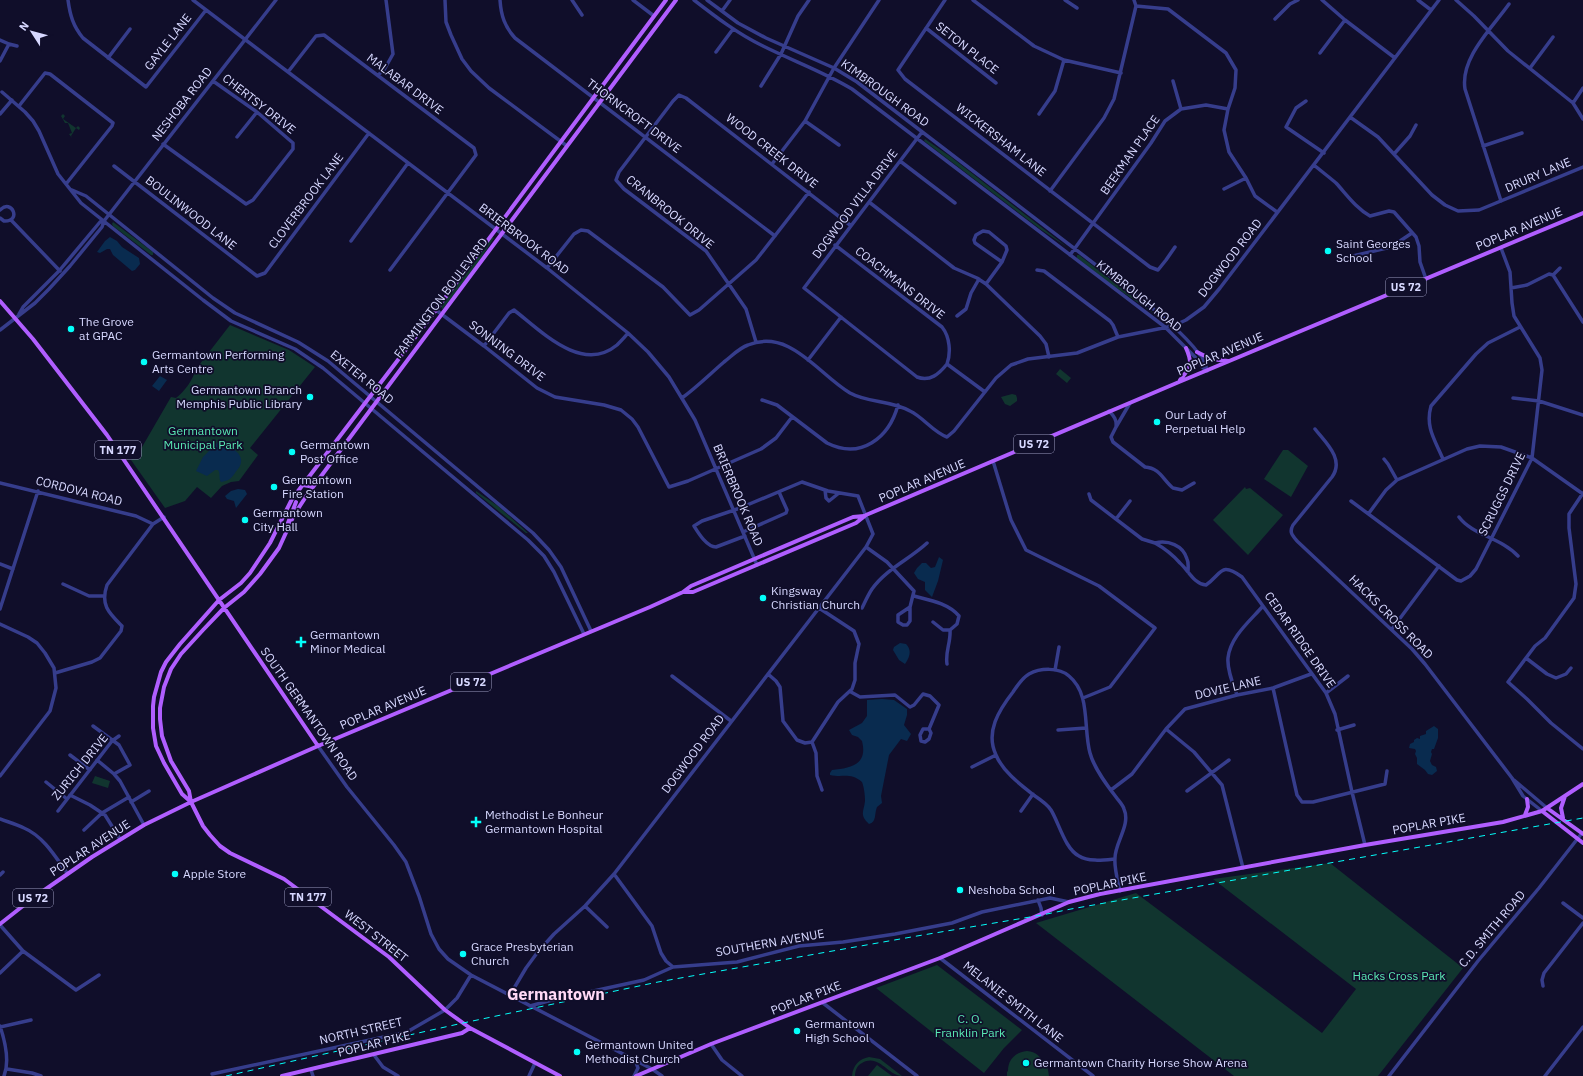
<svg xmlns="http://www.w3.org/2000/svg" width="1583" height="1076" font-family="'IBM Plex Sans',sans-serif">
<rect width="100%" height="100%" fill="#100e2a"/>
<path fill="#11352f" d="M63,114L65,116L63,119L76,128L78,126L80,128L79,130L76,128L71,136L72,138L69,134L72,133L68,123H65L61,116Z
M925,139L951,157L1067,247L1040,229L924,141Z
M113,222L153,252V255H151L113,226L112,224Z
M492,237L494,238L478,263L443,309H442L441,306Z
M1077,255H1079L1160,318L1108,282L1077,258Z
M230,325L289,350L315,367L250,448L258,455L239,481L231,482L222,486L211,498L197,487L185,501L165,508L131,460L138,454L171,397L176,398C184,392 193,380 196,369Z
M1060,369L1071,378L1067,383L1056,374Z
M1016,395L1017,398V401L1010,406L1005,404L1001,397L1012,394Z
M1283,450H1288L1308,466L1291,497L1264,479Z
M1245,487L1246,489L1250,488L1283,515L1248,555L1213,520Z
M476,491L498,506L528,533H526L476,493Z
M95,776L110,781L108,788L92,783Z
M1330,863L1463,968L1378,1076H1234L1036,923L1136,893L1322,1033L1356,989L1213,879Z
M937,965L1022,1030L1004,1048L984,1073L876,988Z
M1027,1051C1036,1052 1041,1056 1044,1065L1047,1064L1049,1076H1007V1072L1008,1071C1008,1059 1016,1052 1027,1051Z
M869,1057L880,1059L902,1076C888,1076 879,1053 862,1063C857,1065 855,1071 855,1076H852C853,1065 859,1059 869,1057Z
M877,1065L892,1076H868Z"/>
<path fill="#092b4f" d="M110,237L117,241L122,247L139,258L140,264L135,270L132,271L113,255L110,249H107L100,253L97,252L105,241Z
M160,376L167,380L159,391L152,386Z
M219,441C226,444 243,452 241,462C241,466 237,470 235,473C231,479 228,481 221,482C218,478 221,474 218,470H215L207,476L196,471L203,457Z
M238,489L245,490L247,494L236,508L234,501L227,499L225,496L231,491Z
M939,557L943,560L938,581L932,597L925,590V582L918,579L914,573L917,568L922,563H926L931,568L935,567Z
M900,643L906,644C912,650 910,657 905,664L899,660L893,650L894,647Z
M882,699L894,700L907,709V715L904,725L911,734L907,741L901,739L889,755L881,796L882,803L877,807C874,814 877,822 869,824C859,815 864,811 865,801C865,795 864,787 862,782C850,772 843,778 830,775V773L832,770C851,768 868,765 862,741L858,737L852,735L849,730L862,723L867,716V700Z
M1434,726L1438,729V738L1434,749H1432L1431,752L1432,754L1430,761L1432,765L1436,767L1437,771L1432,775L1428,774L1425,770L1417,764V758L1415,754L1416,751L1415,749L1409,748L1410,744L1414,742V740L1417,738L1420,739V736L1426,734V731Z"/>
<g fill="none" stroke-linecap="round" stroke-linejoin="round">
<path stroke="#363d8c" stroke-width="3.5" d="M68,0C70,15 73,26 83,38L146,87L206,10
M193,0L547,268L628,333L648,352L669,377L695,420L757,565
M445,0L446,22L451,35L462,59L471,71L489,88L567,146
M500,0C501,16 505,27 515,38L775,236
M572,0L582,15
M633,0L654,16
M694,0C716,17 738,34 763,46C793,61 824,72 852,89L1165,327L1197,359L1202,367L1207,371
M707,0L738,23L766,38L834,68L857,82L1156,311C1169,322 1206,354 1207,371
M945,0L898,70L905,79L1150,267L1158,270L1166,260L1175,247
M973,0L1034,46L1064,60L1121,73
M1065,0L1077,8
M1322,0L1345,20L1395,58
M1418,0L1431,10
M1456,0L1474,16L1508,51L1573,103L1583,119
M1136,6L1168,9L1226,53L1236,70L1235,88L1228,109L1224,130L1229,152L1246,178L1255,196L1277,212
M722,11L730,0
M1275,19L1290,4L1298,0
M926,28L996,83
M0,40L9,44L17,46
M716,52L733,29
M1320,53L1345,20
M108,58L130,29
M0,61L9,44
M1530,68L1553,37
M288,72L316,36L324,35L474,148L476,155L390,270
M378,75L384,70L393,54L386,0
M1173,81L1181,109
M761,86L781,54L798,16L809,0
M2,92L25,112L33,121L39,131L58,174L81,203L203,300L231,321L295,349L323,368L528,540L544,556L554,572L584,634
M1306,101L1296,108L1286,127L1324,153
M1573,103L1583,88
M19,106L45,73L50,74L113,123L112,126L66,184
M0,114L12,100
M1039,114L1055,91L1064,60
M1350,117L1378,137L1432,195L1445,205L1458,211L1479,210L1583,167
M805,121L839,145
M922,132L804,288L917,377C930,382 939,374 947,364
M237,137L257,112
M163,144L246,204L253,200L293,149V143L257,112L213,81
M1483,146L1522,133
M1394,154L1410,136L1416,125
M900,161L955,203
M772,164L805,121L834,68L879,0
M1314,165C1321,171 1329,177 1336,183C1347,195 1356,208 1370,216L1389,211L1394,212L1416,237L1419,246L1420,262L1426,279
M114,166L257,276L265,273L369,133
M1224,189L1246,178
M72,190L86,196L213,298L235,313L298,342L328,361L533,533L549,550L561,567L591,631
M1050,191L1104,118L1114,99L1136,6L1134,0
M1501,201L1465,89C1460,58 1492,28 1509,4
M869,202L954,268L977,278L986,284L1040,336L1046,344L1049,357
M0,210C12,198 22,222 4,221L0,218
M11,220L60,271
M351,241L408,163
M835,245L942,327C950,337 951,353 947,364
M1070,255L1151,143L1165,121L1181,109L1206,105L1228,109
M1353,256L1391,247L1412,233
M547,268L574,234L581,230L588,231L663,287L690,315L699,310L756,260L809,192
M1037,270L1044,271L1048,274L1110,321L1113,325L1118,337
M1553,275L1583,322
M986,284L1002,262L1007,250L1006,246L989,232L983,231L976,235L974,240L975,243L1002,262
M1511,288L1527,285L1549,274L1553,275L1560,268
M436,310L484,346L537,388L555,397L604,405L621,410L632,419L638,427L669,487L688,481L761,449L776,438L792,417
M19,314L23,307L59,271L100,222L104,221
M957,316L966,309L971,293L979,279
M0,330L35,303L49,289L70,266L102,227L104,221L276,0
M756,342L746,309L706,251L624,189L616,180L619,172L673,101L679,95L686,98L850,225
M484,346L509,313L514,310C541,331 582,374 617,345C621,341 625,337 628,333
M808,360L841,317
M947,364L985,392
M682,398C697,387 710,374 724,362C732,356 739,348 748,345C790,328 818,374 850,393C868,403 891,400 910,411C923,417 933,432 947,437L954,431L996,378L1011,365L1028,359L1077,353L1118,337L1173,326L1186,320L1204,307L1220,288L1439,0
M1513,398L1539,401L1583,415
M762,400L777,405L827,443C861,460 889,438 898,405
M1109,411C1114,416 1117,420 1116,427L1130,403
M1116,427L1111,437L1113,442L1145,467C1160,468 1163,480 1173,488L1182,490L1194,483
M1315,429C1325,442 1345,459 1332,477L1293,525C1289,532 1292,535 1297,541L1412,649L1425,664L1512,778L1523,796L1542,811
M1384,459L1388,464L1397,480
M1443,459C1435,440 1425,427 1431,406L1476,354L1488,343L1520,327
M993,461L1011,520L1026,550L1099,586L1155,628L1110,687L1083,698
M0,483L136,516L153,524
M825,490L826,498L829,501L839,493
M1583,493L1569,514V528L1576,584L1574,598L1545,638L1535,646L1508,682L1527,699L1551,723L1583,749
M1089,494L1091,500L1142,539L1155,543
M1351,501L1457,580L1461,581L1470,576L1476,569L1532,458L1542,370L1540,358L1514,316L1512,303L1510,272L1501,248
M1369,513L1386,490L1397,480L1467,449L1480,446L1501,447L1532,458L1583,494
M1459,517C1472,535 1502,538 1518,556
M1116,519L1130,501
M743,532L786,513L787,510L779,492
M866,547L887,562L914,591L910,607L898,615V622L903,625H907L910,621V607
M0,564L13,569
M1188,572C1188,568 1189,563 1187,559C1183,545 1168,540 1155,543C1164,548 1173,555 1180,563C1188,570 1194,584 1206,585C1222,574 1220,561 1242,577L1326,693L1335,714L1352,792L1365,845
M63,584L89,596H104
M914,596C929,600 948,603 959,616L957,624L950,630H943L933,622
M862,608C865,602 868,595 872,589C886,569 910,559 927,543
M0,609L38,491
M0,624L28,637L37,643L45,653L54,668L56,688L50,711L0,776
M1392,629L1439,566
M1526,658L1547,674L1556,678L1566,674L1571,668
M947,664C945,652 951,642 950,630
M1055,670L1059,647
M55,673L92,662L100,658L121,631L122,626C109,613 100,605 107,585L153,524L164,517
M768,674L776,681L780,687L783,721L797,740L805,743L812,742L838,702L852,689L855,680V663L859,644L854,631L819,608
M672,676L731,721
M1273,688L1297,795L1302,802H1313L1385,784L1387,771
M851,692L860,697L895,695L910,707L914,705L923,694L930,696L939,705L929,729H923L920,735L921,741L925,742L929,739L931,733L929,729
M1326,693L1348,676
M1237,695C1233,684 1227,670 1228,658C1230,637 1250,621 1263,606
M93,726L119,745L130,765L114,774
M1166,729L1194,752L1222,785L1243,868
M1058,730L1086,728
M1337,730L1354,725
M812,742L816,753L817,776L822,790
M318,746L347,787L394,845L406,862L419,896L431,934L439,949L448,959L471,975L652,1069L662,1076
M70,755L90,770
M97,760L114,774L120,781L144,825
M972,767L996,755
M1514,780L1547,808
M46,782L67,799
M1111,790L1132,774L1166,729L1185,709L1237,695L1273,688L1311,674
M1187,791L1229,760
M70,795L90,805L105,815L120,839
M131,802L149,791
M58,811L112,741L119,736
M1021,811L1033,794
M0,819C8,822 16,824 24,828C43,836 55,856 67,873
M84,830L102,813L129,797
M1114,859C1104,860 1088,862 1079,856C1065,849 1059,823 1051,810C1047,804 1041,800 1035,796C1021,785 1003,772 996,755C985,732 999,710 1013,692C1017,686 1022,678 1029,674C1040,668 1059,667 1069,676C1091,694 1083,728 1090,753C1094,768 1106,784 1116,797C1118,800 1123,805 1124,809C1131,825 1115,842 1115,858C1114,869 1118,881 1120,891
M614,874L652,926L661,953L666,961L673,967
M0,875L3,872
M1038,900L1041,908L1042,915
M1563,903L1583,918
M585,906L607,927
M0,925L23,951L76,990L99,975
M940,958L1093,1076
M0,973L23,951
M1543,986L1542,980L1544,973L1583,923
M510,995L526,968L537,953L554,934L585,906L614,874L866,547L873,534L858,496L828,491L802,482L740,508L702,521L694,526C699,534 707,547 716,547L745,536
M823,1003L917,1076
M530,1006L552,1000L644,980L673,967L737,962L799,946L843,942L895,934L952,923L982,912L1050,898L1069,902
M0,1026C5,1041 10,1061 4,1076
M0,1027L31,1020
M711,1044L722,1060L742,1076
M374,1055L383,1067L398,1076
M7,1069L32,1073L41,1076
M311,1070L313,1076
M212,1074L407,1032L445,1010L457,998L471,975
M529,1076L535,1063
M634,1076L638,1068L635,1060
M1389,1076L1478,961L1539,888L1582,833
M1545,1076L1583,1027"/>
<path stroke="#b05eff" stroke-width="4" d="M0,301L33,339L107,435L318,746
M1197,352L1211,359L1228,361
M1180,380C1191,367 1193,364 1186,348
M303,485L309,486L316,480
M288,523L296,502
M683,592H693L856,523L866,515L1179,382L1583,213
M191,802L182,794L164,763L156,746L153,728V706L154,697L161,672L166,662L180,644L219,600L241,583L250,573L270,543L292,499L436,310L666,0
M1547,808L1583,834
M1542,811L1583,843
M1525,815L1528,807L1527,799
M1563,818L1561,808L1565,796
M0,924L33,898L92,857L144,825L191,802L318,746L650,607L683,592L691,586L853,517L864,516
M282,1076L462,1033L470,1028
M560,1076L470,1028L445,1010L389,957L284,879L230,853L220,846L210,835L203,826L191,802L189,791L171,761L162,736L160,719V708L164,687L171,669L181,654L203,630L224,608L244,592L260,574L279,548L294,515L307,495L676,0
M636,1076L711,1044L940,958L1069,902L1100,894L1365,845L1503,822L1542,811L1583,784"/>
<path stroke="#03fffa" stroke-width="1" stroke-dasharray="6 5" stroke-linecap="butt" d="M226,1076L463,1023L658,982L917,936L1042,915L1071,909L1583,818"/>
</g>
<g fill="#03fffa" stroke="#100e2a" stroke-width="1.5">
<circle cx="1328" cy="251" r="4"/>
<circle cx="71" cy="329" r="4"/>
<circle cx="144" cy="362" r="4"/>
<circle cx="310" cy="397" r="4"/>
<circle cx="1157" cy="422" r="4"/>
<circle cx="292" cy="452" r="4"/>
<circle cx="274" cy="487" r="4"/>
<circle cx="245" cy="520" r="4"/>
<circle cx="763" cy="598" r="4"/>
<path d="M299 636h4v4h4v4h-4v4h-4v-4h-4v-4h4z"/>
<path d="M474 816h4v4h4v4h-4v4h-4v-4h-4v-4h4z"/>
<circle cx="175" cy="874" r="4"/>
<circle cx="960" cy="890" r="4"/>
<circle cx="463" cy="954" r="4"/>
<circle cx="797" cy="1031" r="4"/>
<circle cx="577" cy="1052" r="4"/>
<circle cx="1026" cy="1063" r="4"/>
</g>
<g text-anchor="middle" stroke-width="3.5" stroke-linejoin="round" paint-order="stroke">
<g fill="#100e2a" stroke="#9b9bbf" stroke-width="1">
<rect x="1386" y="278" width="40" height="18" rx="3"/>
<rect x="1014" y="435" width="40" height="18" rx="3"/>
<rect x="95" y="441" width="46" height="18" rx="3"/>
<rect x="451" y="673" width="40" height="18" rx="3"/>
<rect x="285" y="888" width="46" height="18" rx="3"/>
<rect x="13" y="889" width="40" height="18" rx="3"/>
</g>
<g font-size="11" font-weight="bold" fill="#d7d8ff">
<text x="1406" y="291">US 72</text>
<text x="1034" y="448">US 72</text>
<text x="118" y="454">TN 177</text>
<text x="471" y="686">US 72</text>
<text x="308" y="901">TN 177</text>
<text x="33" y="902">US 72</text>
</g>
<g font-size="12" fill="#d7d8ff" stroke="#100e2a">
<text transform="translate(168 42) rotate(-52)" y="4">GAYLE LANE</text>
<text transform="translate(967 48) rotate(38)" y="4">SETON PLACE</text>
<text transform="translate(405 84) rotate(37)" y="4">MALABAR DRIVE</text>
<text transform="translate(885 93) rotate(36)" y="4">KIMBROUGH ROAD</text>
<text transform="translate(182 104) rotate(-52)" y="4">NESHOBA ROAD</text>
<text transform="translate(259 104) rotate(38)" y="4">CHERTSY DRIVE</text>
<text transform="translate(634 116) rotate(37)" y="4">THORNCROFT DRIVE</text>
<text transform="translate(1001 140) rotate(38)" y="4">WICKERSHAM LANE</text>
<text transform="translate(772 151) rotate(38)" y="4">WOOD CREEK DRIVE</text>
<text transform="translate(1130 155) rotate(-55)" y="4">BEEKMAN PLACE</text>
<text transform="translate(1538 175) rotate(-23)" y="4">DRURY LANE</text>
<text transform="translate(306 201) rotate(-53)" y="4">CLOVERBROOK LANE</text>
<text transform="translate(855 204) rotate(-53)" y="4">DOGWOOD VILLA DRIVE</text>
<text transform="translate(670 212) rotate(39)" y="4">CRANBROOK DRIVE</text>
<text transform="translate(191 213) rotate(38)" y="4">BOULINWOOD LANE</text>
<text transform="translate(1519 229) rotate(-23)" y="4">POPLAR AVENUE</text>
<text transform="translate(524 239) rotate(37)" y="4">BRIERBROOK ROAD</text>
<text transform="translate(1230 258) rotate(-52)" y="4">DOGWOOD ROAD</text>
<text transform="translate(900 283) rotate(38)" y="4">COACHMANS DRIVE</text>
<text transform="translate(1139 296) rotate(39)" y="4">KIMBROUGH ROAD</text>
<text transform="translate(441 298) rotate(-53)" y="4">FARMINGTON BOULEVARD</text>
<text transform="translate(507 351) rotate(37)" y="4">SONNING DRIVE</text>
<text transform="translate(1220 354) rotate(-23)" y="4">POPLAR AVENUE</text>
<text transform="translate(362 377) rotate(39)" y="4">EXETER ROAD</text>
<text transform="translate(922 481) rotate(-23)" y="4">POPLAR AVENUE</text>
<text transform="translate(79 491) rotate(14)" y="4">CORDOVA ROAD</text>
<text transform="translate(1502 494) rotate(-64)" y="4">SCRUGGS DRIVE</text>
<text transform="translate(738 495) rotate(67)" y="4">BRIERBROOK ROAD</text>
<text transform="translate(1391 617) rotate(45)" y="4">HACKS CROSS ROAD</text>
<text transform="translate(1300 640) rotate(55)" y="4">CEDAR RIDGE DRIVE</text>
<text transform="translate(1228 688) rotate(-13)" y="4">DOVIE LANE</text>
<text transform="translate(383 708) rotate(-23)" y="4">POPLAR AVENUE</text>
<text transform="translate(309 714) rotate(55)" y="4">SOUTH GERMANTOWN ROAD</text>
<text transform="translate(693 754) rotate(-53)" y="4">DOGWOOD ROAD</text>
<text transform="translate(80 767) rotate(-51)" y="4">ZURICH DRIVE</text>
<text transform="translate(1429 824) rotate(-10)" y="4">POPLAR PIKE</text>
<text transform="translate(90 848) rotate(-33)" y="4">POPLAR AVENUE</text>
<text transform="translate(1110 884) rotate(-12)" y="4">POPLAR PIKE</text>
<text transform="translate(1492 929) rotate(-50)" y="4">C.D. SMITH ROAD</text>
<text transform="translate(376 936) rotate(38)" y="4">WEST STREET</text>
<text transform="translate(770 943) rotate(-10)" y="4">SOUTHERN AVENUE</text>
<text transform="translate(806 998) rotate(-21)" y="4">POPLAR PIKE</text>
<text transform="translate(1013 1002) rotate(38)" y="4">MELANIE SMITH LANE</text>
<text transform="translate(361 1031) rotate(-13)" y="4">NORTH STREET</text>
<text transform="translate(374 1044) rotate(-14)" y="4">POPLAR PIKE</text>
</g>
<g font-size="12" fill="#d7d8ff" stroke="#100e2a" text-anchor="start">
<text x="1336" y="248">Saint Georges<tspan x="1336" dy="14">School</tspan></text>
<text x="79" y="326">The Grove<tspan x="79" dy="14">at GPAC</tspan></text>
<text x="152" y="359">Germantown Performing<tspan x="152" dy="14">Arts Centre</tspan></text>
<text x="302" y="394" text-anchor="end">Germantown Branch<tspan x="302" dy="14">Memphis Public Library</tspan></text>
<text x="1165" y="419">Our Lady of<tspan x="1165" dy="14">Perpetual Help</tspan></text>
<text x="300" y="449">Germantown<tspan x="300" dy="14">Post Office</tspan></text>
<text x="282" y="484">Germantown<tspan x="282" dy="14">Fire Station</tspan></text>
<text x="253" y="517">Germantown<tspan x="253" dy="14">City Hall</tspan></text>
<text x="771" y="595">Kingsway<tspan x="771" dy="14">Christian Church</tspan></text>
<text x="310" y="639">Germantown<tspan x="310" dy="14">Minor Medical</tspan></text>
<text x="485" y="819">Methodist Le Bonheur<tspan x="485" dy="14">Germantown Hospital</tspan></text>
<text x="183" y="878">Apple Store</text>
<text x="968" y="894">Neshoba School</text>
<text x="471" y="951">Grace Presbyterian<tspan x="471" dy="14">Church</tspan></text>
<text x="805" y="1028">Germantown<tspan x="805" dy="14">High School</tspan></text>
<text x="585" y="1049">Germantown United<tspan x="585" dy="14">Methodist Church</tspan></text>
<text x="1034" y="1067">Germantown Charity Horse Show Arena</text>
</g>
<g font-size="12" fill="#5ae9b4" stroke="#100e2a">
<text x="203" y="435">Germantown<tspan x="203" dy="14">Municipal Park</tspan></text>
<text x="1399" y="980">Hacks Cross Park</text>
<text x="970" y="1023">C. O.<tspan x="970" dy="14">Franklin Park</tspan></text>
</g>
<g font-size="16" font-weight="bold" fill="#ffd9f6" stroke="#100e2a">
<text x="556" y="1000">Germantown</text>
</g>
</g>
<g transform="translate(32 32) rotate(306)" stroke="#100e2a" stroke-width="3" paint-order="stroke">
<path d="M0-3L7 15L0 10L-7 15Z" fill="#d7d8ff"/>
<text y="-6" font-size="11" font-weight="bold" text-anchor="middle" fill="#d7d8ff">N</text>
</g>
</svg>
